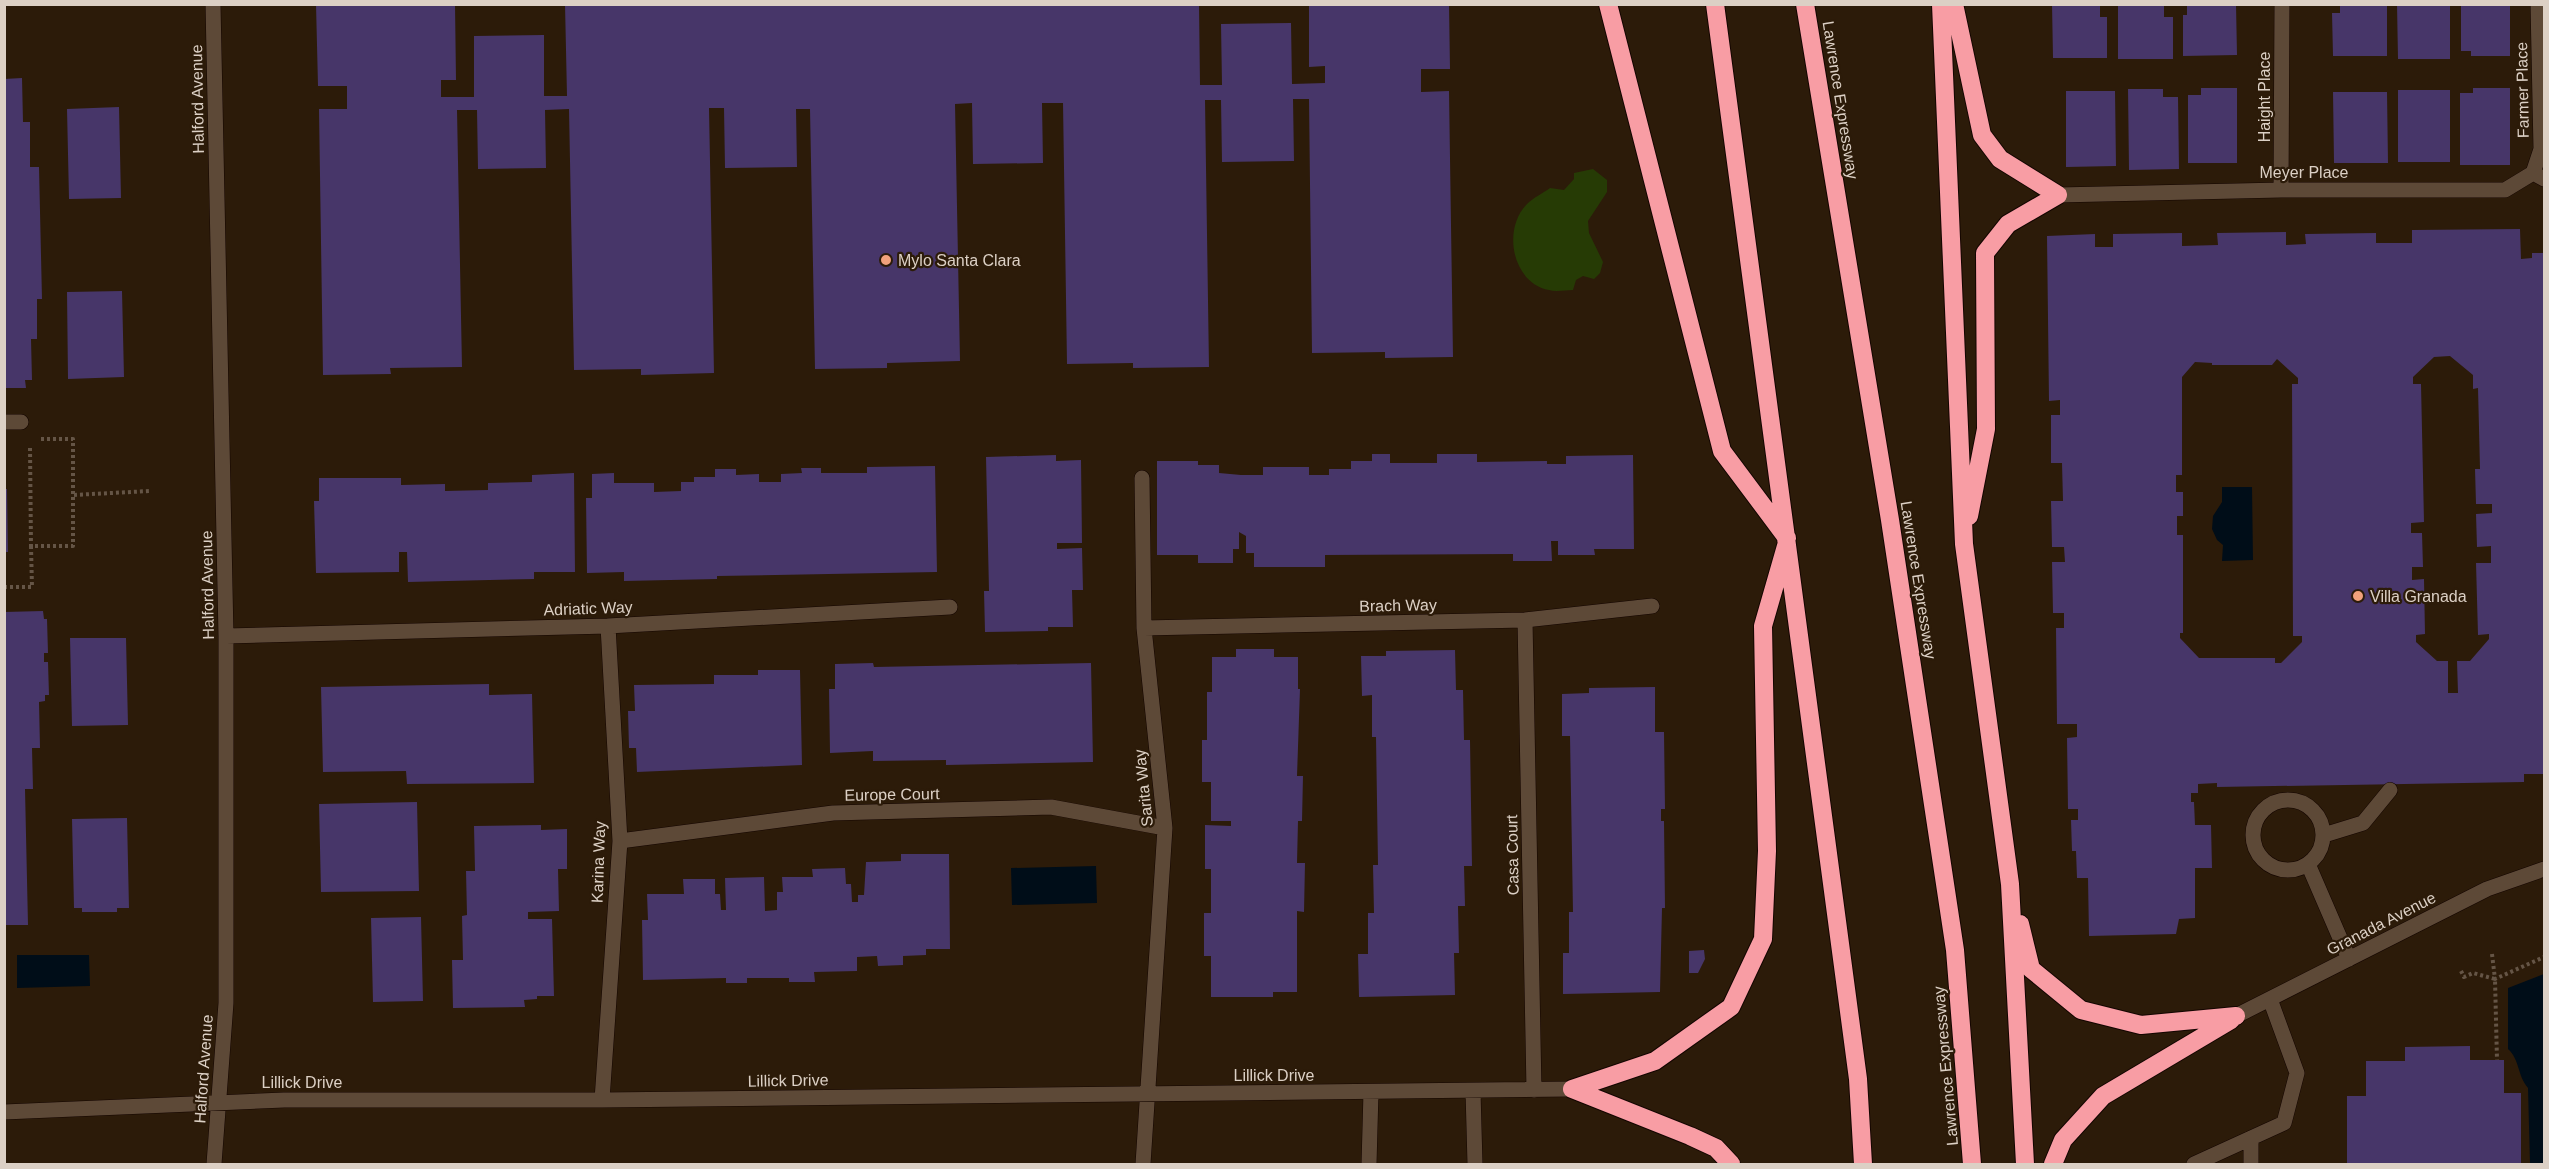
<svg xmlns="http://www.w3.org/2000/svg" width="2549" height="1169" font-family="Helvetica,sans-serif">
<rect width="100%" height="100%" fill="#2c1b09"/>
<path fill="#263b05" d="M1593,169L1607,180V192L1588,221L1589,233L1603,262L1600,273L1594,279L1583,276L1576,280L1573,290C1565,290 1556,292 1549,290C1512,283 1502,229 1527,204C1533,198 1543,193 1550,188L1564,190L1574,179V173Z"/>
<path fill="#000d18" d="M2222,487H2252L2253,560L2222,561L2223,545L2217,540L2212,529L2213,516L2222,502Z
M1096,866L1097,903L1012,905L1011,868Z
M17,955H89L90,986L17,988Z
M2544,974V1164H2530L2528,1088C2517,1075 2520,1060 2508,1049V988Z"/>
<path fill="#473669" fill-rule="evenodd" d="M316,4H455L456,80H441V97H474V36L544,35V96H567L565,4H1199L1200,85H1222L1221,24L1291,23L1292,84L1325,83V66L1309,67V4H1449L1450,69H1421V92L1449,91L1453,357L1385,358V352L1312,353L1309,99H1293L1294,161L1222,162L1221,100H1205L1209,367L1133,368V363L1067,364L1063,103H1042L1043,163L973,164L972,103L955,104L960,361L887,363V368L815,369L810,109H796L797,167L725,168L724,108H709L714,373L641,375V369L574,370L569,109L545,110L546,168L478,169L477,110H457L462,367L390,368L391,374L323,375L319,109H347V86H318Z
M2052,4H2100V17H2107V58H2053Z
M2118,4H2164V17H2173V59H2118Z
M2187,4H2236L2237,55L2183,56V15H2187Z
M2340,4H2387V56H2333L2332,13H2340Z
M2397,4H2450V59H2398Z
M2461,4H2510V56H2471V51H2461Z
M22,78L23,122H30V167H39L42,299H37V339H31L32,380H25L26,388H4V79Z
M2201,88H2237V163H2188V95H2201Z
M2473,88H2510V165H2460V93H2473Z
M2128,89H2163V97H2178L2179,169L2129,170Z
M2398,90H2450V162H2398Z
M2066,91H2115L2116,166L2066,167Z
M2333,92H2387L2388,163H2334Z
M119,107L121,198L69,199L67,109Z
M2520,229L2521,259L2532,258V253H2544V774H2524V782L2217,787V783L2198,784V793H2191V802H2194L2195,825H2211L2212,868H2195V918L2179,919L2176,934L2089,936L2088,878H2077L2076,851H2072L2071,820H2078V809H2068L2067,738L2077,737V724H2057L2056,628H2064V613H2053L2052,562H2065L2064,547H2052L2051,501H2063L2062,463H2051V415H2060V400L2049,401L2047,236L2095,234V247H2113V234L2182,233V246L2218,245L2217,233L2286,232V245L2306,244L2305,234L2376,233V243H2412V230ZM2450,356L2473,375V389L2478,388L2480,469H2475L2476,504H2492V513L2476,514L2477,547L2491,546V563H2476L2478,635L2489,634V639L2470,661H2457L2458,693H2448V661H2437L2416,642V635L2425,634L2424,579L2412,580V567H2423L2422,533H2411V523L2424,522L2421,384H2413V377L2434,357ZM2277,359L2298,378V384H2292L2293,636H2302V642L2281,663H2275V658H2199L2180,638V633H2183V535H2177V516H2183V492H2176V475H2182V377L2195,362L2212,363V365H2272Z
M122,291L124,377L68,379L67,292Z
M1372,454H1390V463H1437V454H1477V462L1547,461V464H1566V456L1633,455L1634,549H1594L1595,555H1558V541H1551L1552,561H1513V554L1325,555V567H1254V553H1246V536L1239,532V549H1233V563H1198V555H1157V461H1198V465H1219V473L1241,475H1263V467H1309V475H1329V469H1351V461H1372Z
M1056,455V461L1081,460L1082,543H1057V549L1082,548L1083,590H1072L1073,627H1048V631L985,632L984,591H989L986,457Z
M935,466L937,572L717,576V579L624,581V572L587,573L586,498H592V474L614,473V483H654V492L681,491V482H694V477H715V469H736V475L759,474V482H781V474L802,473L801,468H821V473H867V467Z
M574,473L575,572H534V579L408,582L407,552H399V572L316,573L314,501H319V478H401V485L445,484V491L488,490V483L532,482V475Z
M4,489H7L8,552H4Z
M43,611L44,619H47L48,653H44V662H48L49,695H45V701L39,702L40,748H32L33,789H25L28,925H4V612Z
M70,638H126L128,725L72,726Z
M1236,649H1274V657H1298V689H1300L1297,776H1303L1302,821H1298L1297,863H1305L1304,912L1297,911V992H1273V997H1211V956H1204V913H1211V869H1205V825L1231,826V821H1211V782H1202V740H1207V692H1212V657H1236Z
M1455,650L1456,690H1463L1464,740H1470L1472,866H1464L1465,906H1458L1459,953H1454L1455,995L1359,997L1358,954H1368V913H1374L1373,865H1378L1376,737H1372V695L1362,696L1361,656H1386V651Z
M873,663L874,667L1091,663L1093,762L946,765V760L873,761V751L830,753L829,689H835V664Z
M758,670H800L802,765L637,772L636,748H629L628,711H635L634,685L714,684V675H758Z
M489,684V695L532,694L534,783L407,784L406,771L323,772L321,687Z
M1655,687V732H1664L1665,809H1661V821H1664L1665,908H1662L1660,992L1563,994V953H1569V912H1573L1570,736H1562V694L1589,693V688Z
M417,802L419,891L321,892L319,804Z
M127,818L129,908H117V912H82V908H74L72,819Z
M541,825V830L567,829V869H558L559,911L528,912V919H552L554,996H537V999L524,1000L525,1007L453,1008L452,960H463L462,916L467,915L466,871H475L474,826Z
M901,854H949L950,949H926V955L903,956V965L878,966L877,956L857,957V971L814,972L815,982H789V978H747V983H726V978L643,980L642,920H648L647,894H684L683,879H715V894H720L721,910H726L725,878L764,877L765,911L777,910V892H783L782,877H813L812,869L845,868L846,884H851L852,902H858V895H864L866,862L901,861Z
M421,917L423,1001L373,1002L371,918Z
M1704,950L1705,959L1698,973H1689V951Z
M2470,1046V1060H2504V1093H2521V1164H2347V1096H2366V1061H2405V1047Z"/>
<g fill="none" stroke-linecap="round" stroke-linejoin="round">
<g stroke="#140500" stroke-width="16">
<path id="minor" d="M213,4L226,636V1003L214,1164
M2533,173L2541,149L2538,4
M2281,190L2282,4
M2058,195L2281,190H2505L2533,173L2544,179
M4,422H21
M1142,478L1144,628L1165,828L1143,1164
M1525,620L1534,1090
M1144,628L1525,620L1652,606
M226,636L608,626L950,607
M2253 835a35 35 0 1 1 70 0a35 35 0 1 1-70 0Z
M2324,835L2363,823L2390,790
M620,841L833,813L1051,807L1165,828
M2308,864L2349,959
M2236,1016L2487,889L2544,869
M1473,1091L1475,1164
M602,1100L620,841L608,626
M4,1112L284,1100H602L1572,1089
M2251,1138V1164
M1369,1164L1371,1092
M2194,1164L2284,1123L2297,1073L2270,999"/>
</g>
<g stroke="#140500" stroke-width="20">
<path id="highway" d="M1608,4L1722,451L1787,538
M1715,4L1858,1079L1863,1164
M1805,4L1890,520L1955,950L1972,1164
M1941,4L1964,544L2010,884L2025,1164
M1954,4L1982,135L2000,159L2058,195L2008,224L1985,253L1986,429L1969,516
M2020,924L2031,969L2081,1010L2141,1025L2236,1016
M1572,1089L1655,1061L1731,1007L1763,939L1767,851L1763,626L1786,546
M1572,1089L1690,1136L1716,1148L1731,1164
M2053,1164L2063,1140L2103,1096L2231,1020"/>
</g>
<path stroke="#655546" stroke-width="4" stroke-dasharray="3 3" stroke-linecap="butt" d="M41,439H73V495
M30,448L31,546H73V495L150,491
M4,587H32L31,546
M2492,954L2495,979L2544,957
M2461,971L2464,977L2473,973L2495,979L2497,1060"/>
<use href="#minor" stroke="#5d4937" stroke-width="15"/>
<use href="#highway" stroke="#f89da4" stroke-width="18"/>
</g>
<g fill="#f1a17c" stroke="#2c1b09" stroke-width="2">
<circle cx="886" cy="260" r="6"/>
<circle cx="2358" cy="596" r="6"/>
</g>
<g text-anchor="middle" stroke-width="4.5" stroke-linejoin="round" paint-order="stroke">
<g font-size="16" fill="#dcd0c5" stroke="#2c1b09">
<text transform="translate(2522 90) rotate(-91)" y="6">Farmer Place</text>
<text transform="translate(2264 97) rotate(-90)" y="6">Haight Place</text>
<text transform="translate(197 99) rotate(-91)" y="6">Halford Avenue</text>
<text transform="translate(1841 100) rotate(81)" y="6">Lawrence Expressway</text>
<text x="2304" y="178">Meyer Place</text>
<text transform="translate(1919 580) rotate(81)" y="6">Lawrence Expressway</text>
<text transform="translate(207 585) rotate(-91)" y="6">Halford Avenue</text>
<text transform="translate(1398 605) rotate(-1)" y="6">Brach Way</text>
<text transform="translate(588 608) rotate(-2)" y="6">Adriatic Way</text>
<text transform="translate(1143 788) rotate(-96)" y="6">Sarita Way</text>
<text transform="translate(892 794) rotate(-1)" y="6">Europe Court</text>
<text transform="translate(1512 855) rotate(-91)" y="6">Casa Court</text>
<text transform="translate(598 862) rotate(-88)" y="6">Karina Way</text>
<text transform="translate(2381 923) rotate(-27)" y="6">Granada Avenue</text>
<text transform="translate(1945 1066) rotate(-95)" y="6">Lawrence Expressway</text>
<text transform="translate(203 1069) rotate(-86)" y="6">Halford Avenue</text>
<text x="1274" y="1081">Lillick Drive</text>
<text transform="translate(788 1080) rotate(-1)" y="6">Lillick Drive</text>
<text x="302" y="1088">Lillick Drive</text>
</g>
<g font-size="16" fill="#dcd0c5" stroke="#2c1b09" text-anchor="start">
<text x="898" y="266">Mylo Santa Clara</text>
<text x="2370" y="602">Villa Granada</text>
</g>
</g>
<rect width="2549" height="1169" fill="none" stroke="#dcd0c5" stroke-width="12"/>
</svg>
